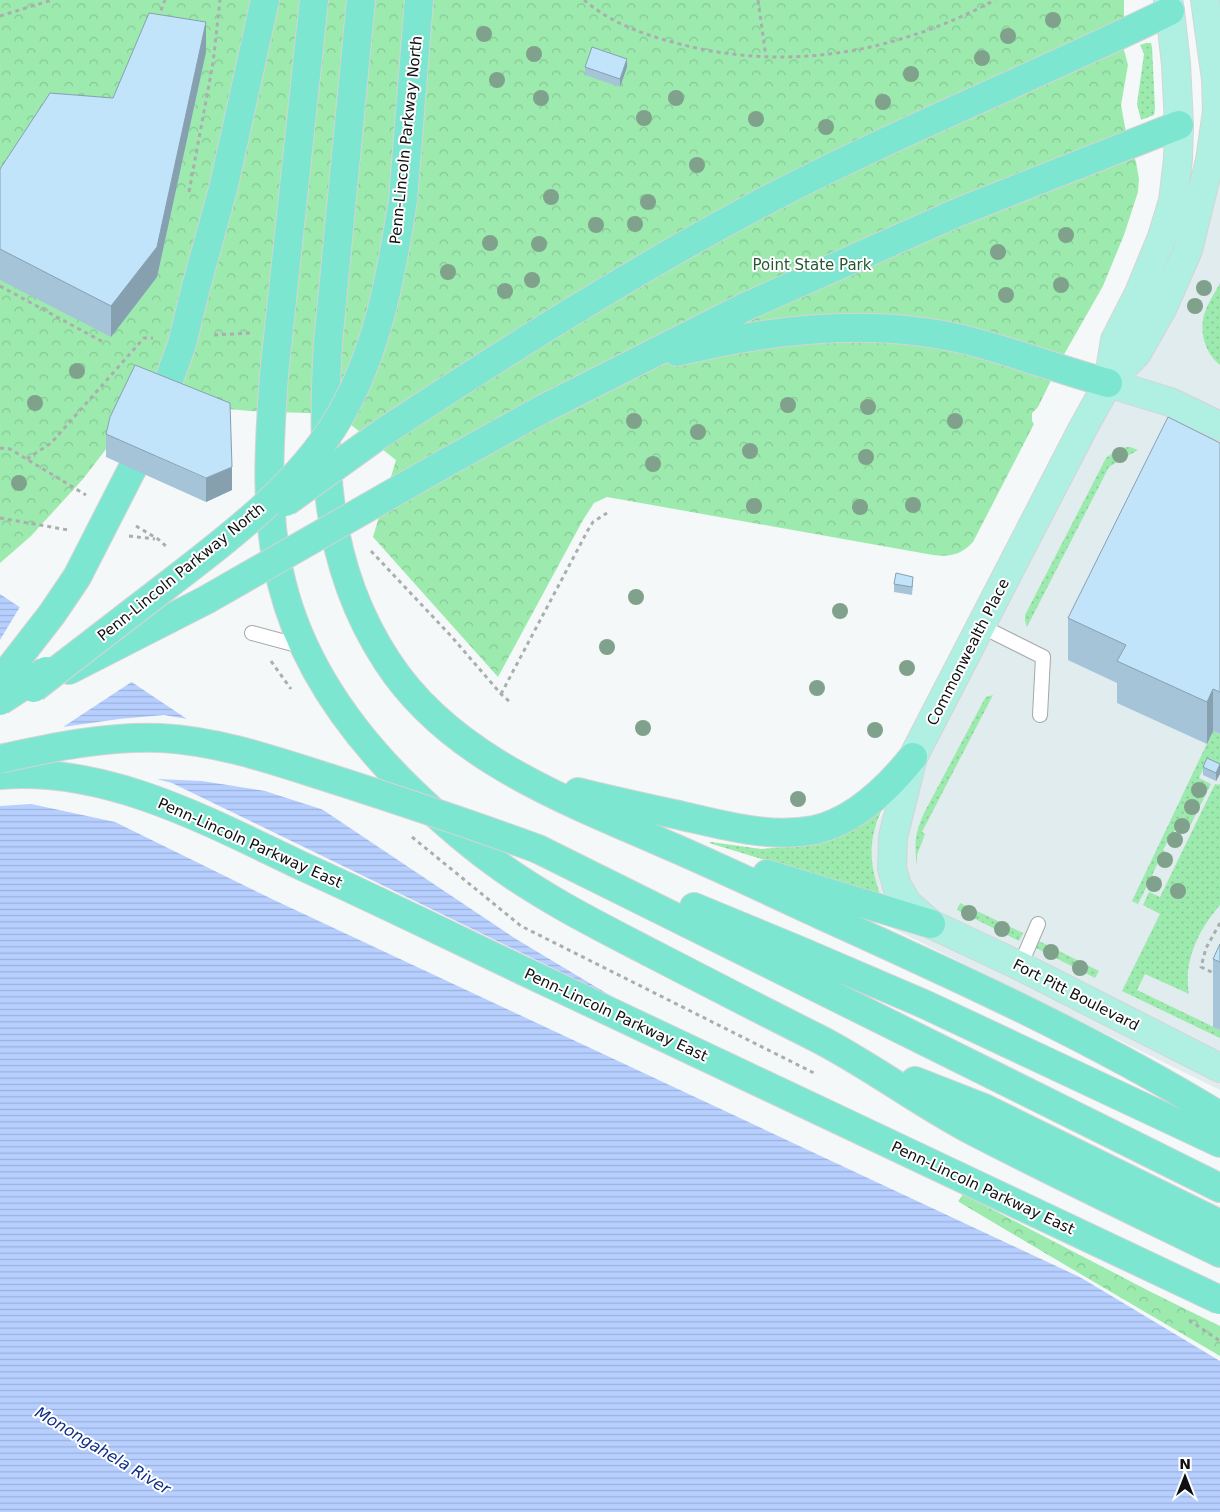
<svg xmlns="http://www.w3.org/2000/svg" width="1220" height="1512" font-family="'DejaVu Sans',sans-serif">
<defs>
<pattern id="grass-dots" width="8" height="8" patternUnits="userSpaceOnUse" patternTransform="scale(1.25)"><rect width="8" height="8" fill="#9deaae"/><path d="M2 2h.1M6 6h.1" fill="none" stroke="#86c895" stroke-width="1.8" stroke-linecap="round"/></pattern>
<pattern id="forest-crowns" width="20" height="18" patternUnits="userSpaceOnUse" patternTransform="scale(1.25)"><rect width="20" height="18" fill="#9deaae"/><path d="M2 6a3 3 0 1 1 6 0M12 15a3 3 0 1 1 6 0" fill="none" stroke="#86c895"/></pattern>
<pattern id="water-rules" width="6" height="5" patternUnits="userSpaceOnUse" patternTransform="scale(1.25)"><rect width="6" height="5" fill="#b7cfff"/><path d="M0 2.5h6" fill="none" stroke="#9cb1da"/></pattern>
</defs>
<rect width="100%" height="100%" fill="#f4f8f8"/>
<path fill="#e0ecee" d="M1220,160V1090L837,901Z"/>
<path fill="url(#grass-dots)" d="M1146,43H1151L1152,47L1155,108L1154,115L1141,120L1137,104L1144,54L1140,45Z
M1220,283V365C1206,354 1199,334 1204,315C1207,304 1215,293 1220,283Z
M1130,447L1138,450L1109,467L1027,627L1025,621V615L1106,458L1119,448Z
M993,695L922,832L925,834L917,855V866C914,844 915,833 924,813L984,700L986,697Z
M1213,731L1220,734V769L1206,763L1199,778L1211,784L1187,832L1178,827L1174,832L1183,838L1179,846L1168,841L1163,850L1173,856L1168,866L1158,863L1152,875L1161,879L1156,890L1147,886L1138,904L1132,901Z
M1220,783V905C1199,929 1183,961 1189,994L1145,974L1137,990L1220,1030V1038L1122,991L1160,914L1143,905L1149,892L1160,897L1215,784L1219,785Z
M885,804C867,838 869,861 880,895L709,843L711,842L761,849L803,845Z
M960,903L1023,933L1019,941L957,910Z
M1039,941L1099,971L1095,978L1036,948Z"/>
<path fill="url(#forest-crowns)" d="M0,0H1124V50L1128,65L1121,105L1125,127L1136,162L1139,179L1138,192L1124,235L1103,286L1062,358L1038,407L1032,413V421L1034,424L973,542C961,555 950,557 933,555L607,497L594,503L583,520L498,677L373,537L396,460L337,414L250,411L143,401L83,479L31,536L0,563Z
M963,1194L1149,1291L1220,1326V1356L958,1202Z"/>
<path fill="url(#water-rules)" d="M0,594L516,939L1220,1361V1512H0Z"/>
<path fill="#f4f8f8" d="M21,605L133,681L63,727L119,719L164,715L193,720L330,812L265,791L202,781L157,779L172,783L633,1007L1103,1288L274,900L115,822L31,804L0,806V640Z"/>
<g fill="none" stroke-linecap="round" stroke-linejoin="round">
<g stroke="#a5a9a9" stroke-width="16">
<path id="lane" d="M981,626L1043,657L1040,715
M252,633L304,647
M1020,966L1038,924"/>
</g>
<g stroke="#d4d4d4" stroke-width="30">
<path id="primary" d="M1205,0L1216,79L1217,111L1210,160L1188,250L1163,307L1137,353L1108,383L1082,430L913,757L893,837L892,868L897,886L908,904L931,924L1020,966L1220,1068
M1108,383L1115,340L1139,293L1162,237L1173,201L1178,159L1179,125L1176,64L1170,11L1168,0
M1108,383L1170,402L1220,426"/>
</g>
<g stroke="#d4d4d4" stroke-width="30">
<path id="highway" d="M314,0L274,375C269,444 264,516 282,584C301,660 345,724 399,779C429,809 460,837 494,862C543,898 597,925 651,953C707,982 763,1011 819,1039C873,1067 921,1104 975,1132C1056,1174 1138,1213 1220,1253
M361,0L328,343C322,456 322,562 387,661C449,757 563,799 663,843C712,864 761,887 810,910C949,973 1089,1036 1220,1116
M403,200L419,0
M196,287L224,185L265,0
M677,352C770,329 872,317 966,340C1014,352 1060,370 1108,383
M382,433C507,351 634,270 767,200C899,131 1037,76 1170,11
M449,461L541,410L745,307L961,211L1179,125
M69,670L206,600
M0,775C108,766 209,822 304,867C386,904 466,944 547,982
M578,792C610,800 642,807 674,814C719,824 768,839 814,830C855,821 888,788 913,757
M538,849L1220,1188
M767,874L931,924
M694,907L798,950L924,1004L1220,1143
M915,1081L984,1108L1220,1224"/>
</g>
<path stroke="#abaeaf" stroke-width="3" stroke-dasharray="4 4" stroke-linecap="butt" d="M584,0C611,23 642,34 676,43C786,73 896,53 995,0
M758,0L766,57
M0,16L52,0
M158,18L165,0
M189,192L213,63L220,0
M0,286L103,342
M214,335L251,333
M0,448L10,449L86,495
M27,459L51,443L144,338H153
M0,518L68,530
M136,526L158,539L168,548
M129,536L155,539
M371,551L451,636L501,694L511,703
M271,661L291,689
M501,694L588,530L593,522L607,513
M412,837L521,926L816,1074
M1220,923L1206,948L1201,967L1220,976
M1189,1320L1220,1341"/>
<use href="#lane" stroke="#fff" stroke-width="14"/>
<use href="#primary" stroke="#b0f0e3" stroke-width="28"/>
<use href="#highway" stroke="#7ce6d1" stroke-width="28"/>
<g stroke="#d4d4d4" stroke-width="30" stroke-linecap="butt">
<path id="highway-bridge" d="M286,502L382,433
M206,600L449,461
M0,685L7,672L52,614L77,577L147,440L182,344L196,287
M34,688C79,653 124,619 169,584C235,533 308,479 347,403C380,340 392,269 403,200
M0,701L46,671
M0,759C52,747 107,736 161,738C217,741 270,759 323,776C395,799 467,823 538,849
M547,982L1220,1300"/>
</g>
<use href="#highway-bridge" stroke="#7ce6d1" stroke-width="28"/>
</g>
<g fill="#80a18b">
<circle cx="1053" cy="20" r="8"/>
<circle cx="484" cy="34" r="8"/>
<circle cx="1008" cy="36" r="8"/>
<circle cx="534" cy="54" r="8"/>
<circle cx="982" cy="58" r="8"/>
<circle cx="911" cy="74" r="8"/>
<circle cx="497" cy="80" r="8"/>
<circle cx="541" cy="98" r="8"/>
<circle cx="676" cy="98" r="8"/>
<circle cx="883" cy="102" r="8"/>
<circle cx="644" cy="118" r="8"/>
<circle cx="756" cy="119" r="8"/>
<circle cx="826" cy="127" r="8"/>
<circle cx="697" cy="165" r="8"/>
<circle cx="551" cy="197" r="8"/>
<circle cx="648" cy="202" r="8"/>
<circle cx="635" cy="224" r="8"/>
<circle cx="596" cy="225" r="8"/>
<circle cx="1066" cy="235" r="8"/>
<circle cx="490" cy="243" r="8"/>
<circle cx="539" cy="244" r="8"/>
<circle cx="998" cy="252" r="8"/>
<circle cx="448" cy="272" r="8"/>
<circle cx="532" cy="280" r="8"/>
<circle cx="1061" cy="285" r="8"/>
<circle cx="1204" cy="288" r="8"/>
<circle cx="505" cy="291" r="8"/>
<circle cx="1006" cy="295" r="8"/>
<circle cx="1195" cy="306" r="8"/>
<circle cx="77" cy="371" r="8"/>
<circle cx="35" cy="403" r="8"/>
<circle cx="788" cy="405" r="8"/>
<circle cx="868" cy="407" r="8"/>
<circle cx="634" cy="421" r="8"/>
<circle cx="955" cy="421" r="8"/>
<circle cx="698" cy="432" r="8"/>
<circle cx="750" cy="451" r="8"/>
<circle cx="1120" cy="455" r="8"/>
<circle cx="866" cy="457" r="8"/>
<circle cx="653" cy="464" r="8"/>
<circle cx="19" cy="483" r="8"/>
<circle cx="913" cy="505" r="8"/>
<circle cx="754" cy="506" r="8"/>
<circle cx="860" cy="507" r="8"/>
<circle cx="636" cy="597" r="8"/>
<circle cx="840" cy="611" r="8"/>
<circle cx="607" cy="647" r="8"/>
<circle cx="907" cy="668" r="8"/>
<circle cx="817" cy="688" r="8"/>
<circle cx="643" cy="728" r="8"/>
<circle cx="875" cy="730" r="8"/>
<circle cx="1199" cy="790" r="8"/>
<circle cx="798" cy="799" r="8"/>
<circle cx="1192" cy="807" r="8"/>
<circle cx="1182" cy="826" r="8"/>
<circle cx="1175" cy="840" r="8"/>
<circle cx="1165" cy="860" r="8"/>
<circle cx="1154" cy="884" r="8"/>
<circle cx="1178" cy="891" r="8"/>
<circle cx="969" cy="913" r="8"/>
<circle cx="1002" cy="929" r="8"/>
<circle cx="1051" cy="952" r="8"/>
<circle cx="1080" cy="968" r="8"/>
</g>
<path fill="#a6c4d8" d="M206,52L157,277L111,337L0,280V169Z
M585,67H627L620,87L585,75Z
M106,434L232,490L206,502L106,457Z
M1220,443V734L1213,731L1207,744L1117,703V683L1068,660V618Z
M894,584L913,585L912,595L894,592Z
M1220,764V774L1216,781L1203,775V767Z
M1220,944V1030L1213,1027V959Z"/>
<path fill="#87a0b0" d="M206,22V52L157,277L111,337V306Z
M627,59V67L620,87V79Z
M232,467V490L206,502V478Z
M1213,689V731L1207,744V702Z
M1220,765V774L1216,781V773Z"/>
<path fill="#c1e4fb" stroke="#87a0b0" d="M149,13L206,22L157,247L111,306L0,249V169L50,93L113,98Z
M592,47L627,59L620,79L585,67Z
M135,365L230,403L232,467L206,478L106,434L110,417Z
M1168,417L1220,443V692L1213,689L1207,702L1117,661L1126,645L1068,618Z
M896,573L913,577L912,587L894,584Z
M1207,758L1220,764L1216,773L1203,767Z
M1220,944V962L1213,959Z"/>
<g text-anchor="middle" stroke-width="4" stroke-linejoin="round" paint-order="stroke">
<g font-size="15" fill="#0f1011" stroke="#fff">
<text transform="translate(406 140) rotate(-84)" y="5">Penn-Lincoln Parkway North</text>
<text transform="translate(181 572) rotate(-39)" y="5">Penn-Lincoln Parkway North</text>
<text transform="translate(968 652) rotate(-63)" y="5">Commonwealth Place</text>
<text transform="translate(250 843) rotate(24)" y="5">Penn-Lincoln Parkway East</text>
<text transform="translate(1076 995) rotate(27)" y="5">Fort Pitt Boulevard</text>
<text transform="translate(616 1015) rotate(25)" y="5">Penn-Lincoln Parkway East</text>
<text transform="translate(983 1188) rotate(25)" y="5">Penn-Lincoln Parkway East</text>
</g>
<g font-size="15" fill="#215a32" stroke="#fff">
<text x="812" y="270">Point State Park</text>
</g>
<g font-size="16" font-style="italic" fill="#0f2f86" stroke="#fff">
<text transform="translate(103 1450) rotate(31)" y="6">Monongahela River</text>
</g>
</g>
<g transform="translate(1185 1477)" stroke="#ffffff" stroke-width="4" paint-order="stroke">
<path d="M0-4L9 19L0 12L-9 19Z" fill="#0f1011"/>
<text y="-8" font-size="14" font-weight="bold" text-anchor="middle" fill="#0f1011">N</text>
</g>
</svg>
